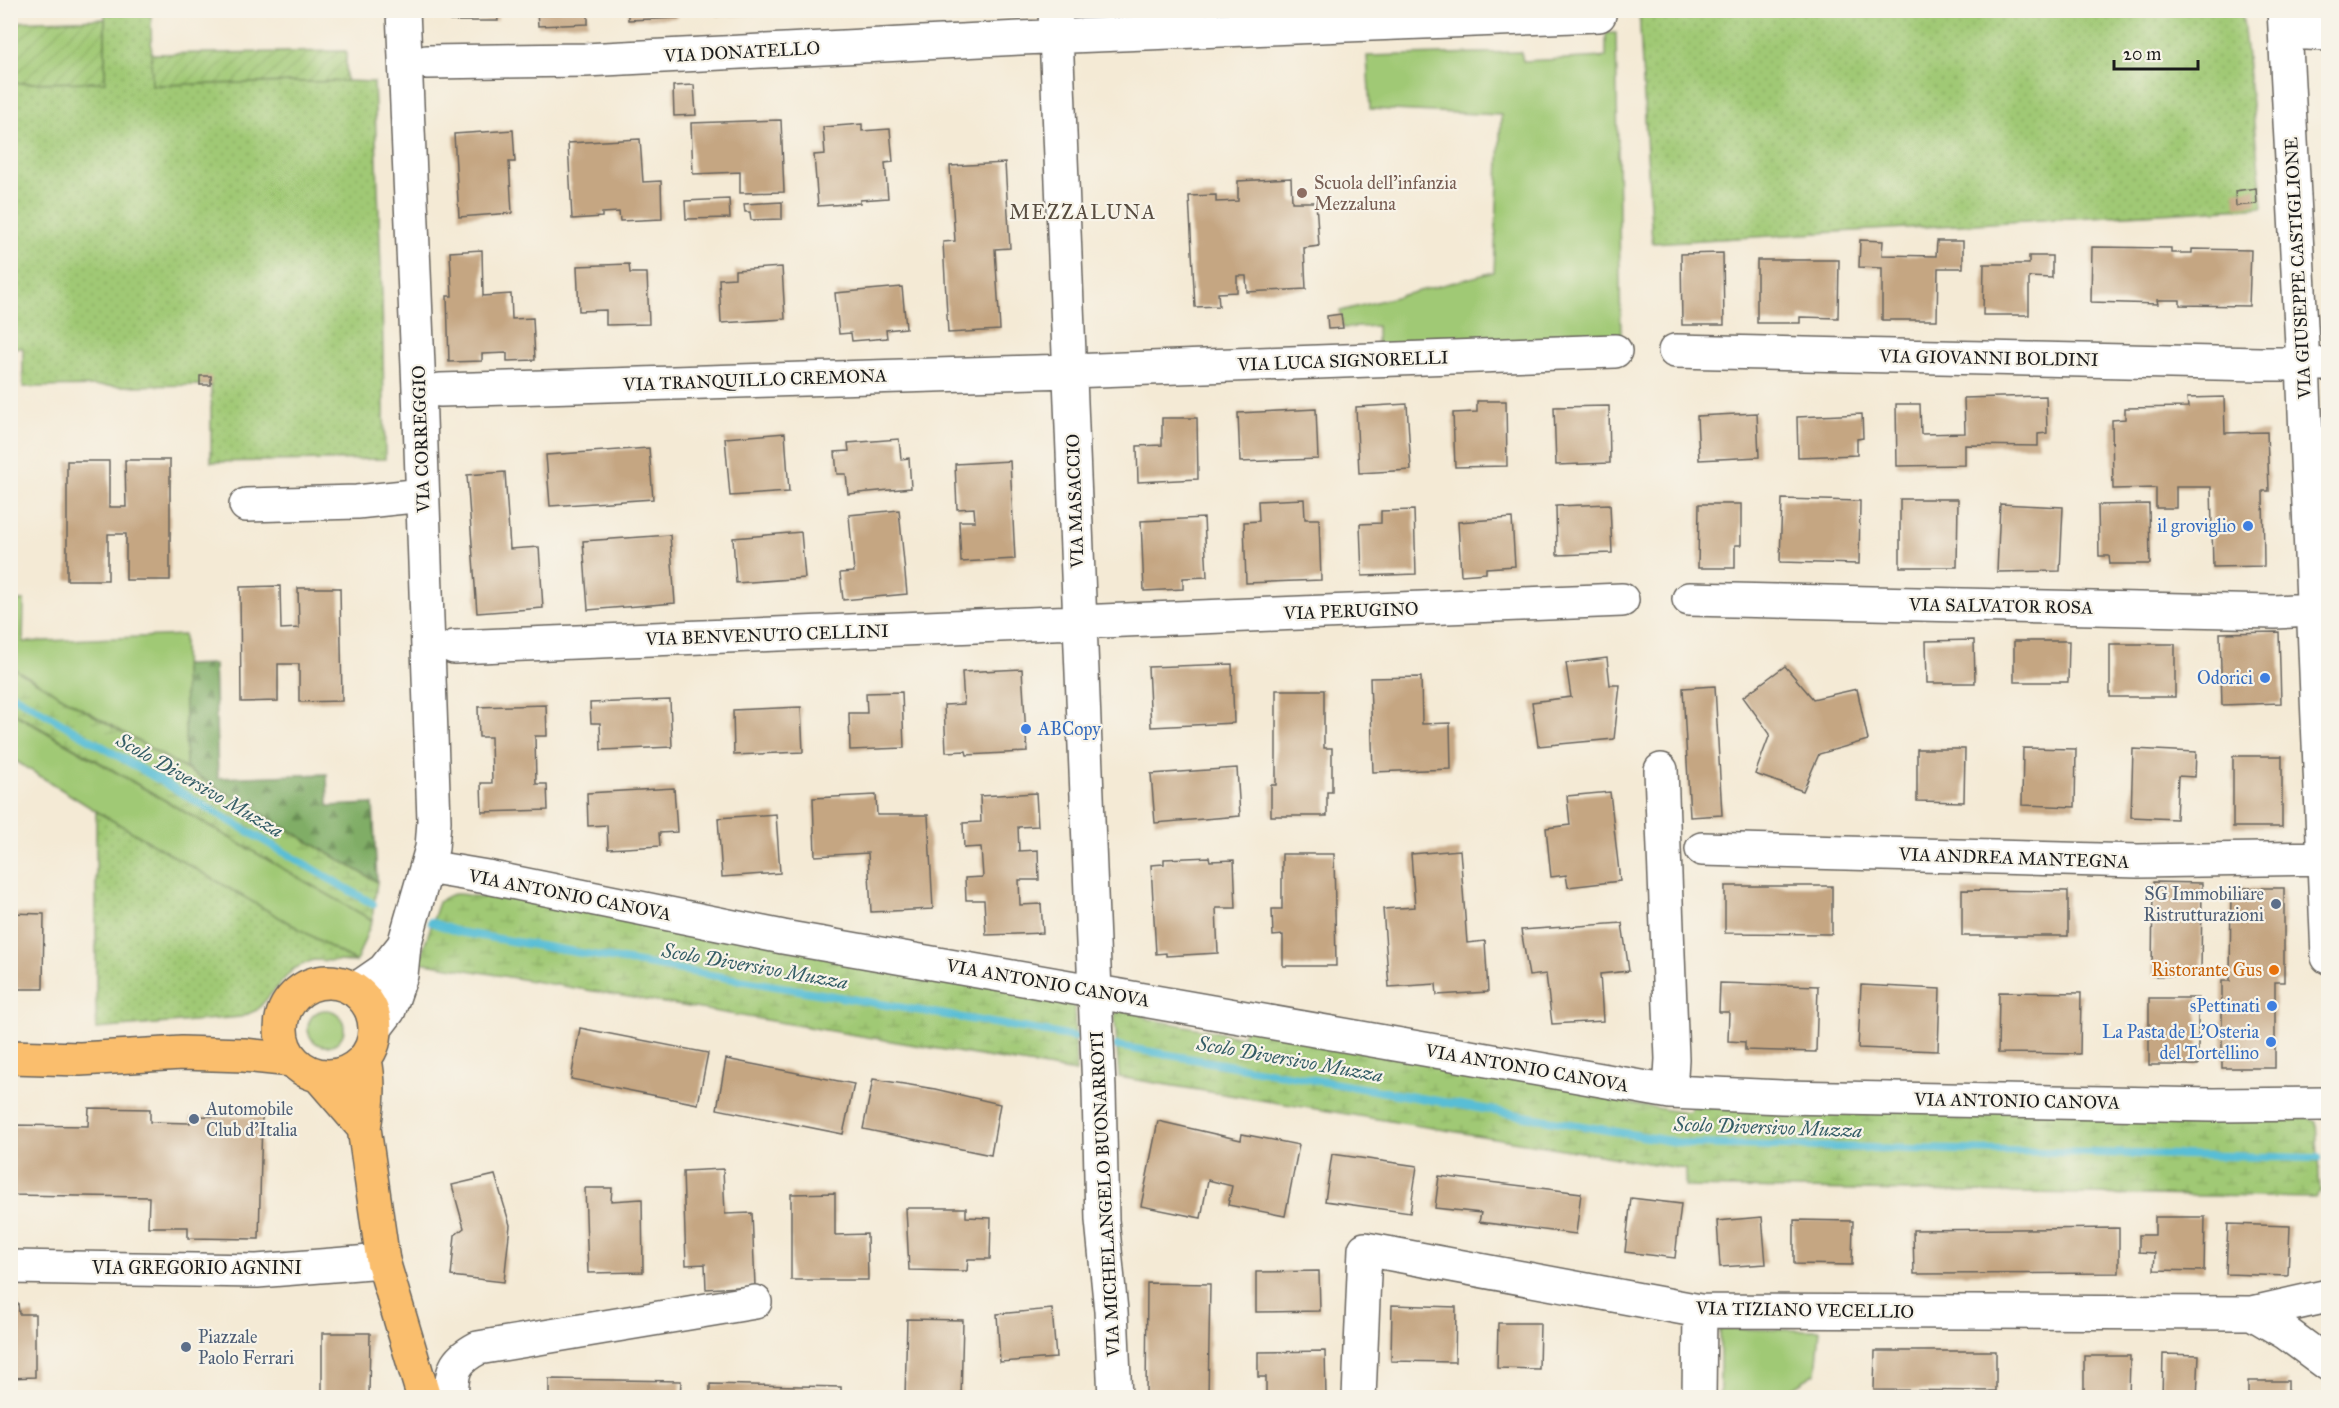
<svg xmlns="http://www.w3.org/2000/svg" width="2339" height="1408" font-family="'IM FELL Great Primer',serif">
<defs>
<pattern id="forest-firs" width="22" height="20" patternUnits="userSpaceOnUse" patternTransform="scale(1.5)"><rect width="22" height="20" fill="#80ad66"/><path d="M5 1l3.5 6h-7zM16 11l3.5 6h-7z" fill="#688c53"/></pattern>
<pattern id="wetland-marsh" width="20" height="14" patternUnits="userSpaceOnUse" patternTransform="scale(1.5)"><rect width="20" height="14" fill="#a0c974"/><path d="M1 5h8M5 5V1M11 12h8M15 12V8" fill="none" stroke="#89ac64"/></pattern>
<pattern id="park-dots" width="8" height="8" patternUnits="userSpaceOnUse" patternTransform="scale(1.5)"><rect width="8" height="8" fill="#a0c974"/><path d="M2 2h.1M6 6h.1" fill="none" stroke="#89ac64" stroke-width="1.8" stroke-linecap="round"/></pattern>
<pattern id="garden-furrows" width="10" height="10" patternUnits="userSpaceOnUse" patternTransform="scale(1.5)"><rect width="10" height="10" fill="#a0c974"/><path d="M-1 1l2-2M0 10L10 0M9 11l2-2" fill="none" stroke="#89ac64"/></pattern>
</defs>
<rect width="100%" height="100%" fill="#f7f3e8"/>
<filter id="ink" filterUnits="userSpaceOnUse"><feTurbulence type="fractalNoise" baseFrequency=".0167" numOctaves="2"/><feDisplacementMap in="SourceGraphic" scale="12" xChannelSelector="R" yChannelSelector="G"/><feConvolveMatrix kernelMatrix="1 2 1 2 8 2 1 2 1" color-interpolation-filters="sRGB"/></filter>
<filter id="wash" filterUnits="userSpaceOnUse"><feTurbulence type="fractalNoise" baseFrequency=".008" numOctaves="4" result="noise"/><feDisplacementMap in="SourceGraphic" scale="24" xChannelSelector="R" yChannelSelector="G"/><feGaussianBlur stdDeviation="1.35" result="paint"/><feColorMatrix in="noise" values="0 0 0 0 0 0 0 0 0 0 0 0 0 0 0 0 0 1.4 0 .05"/><feComposite in="paint" operator="in"/></filter>
<g filter="url(#wash)">
<rect width="100%" height="100%" fill="#f4ead5"/>
<path fill="#a0c974" stroke="#5e7248" stroke-width="1.5" d="M1606,33H1616L1621,339L1377,348V326L1343,328L1340,311L1494,272L1501,115L1370,109L1367,56L1521,52L1523,61L1606,57Z
M11,601H24L23,642L184,635L186,769L11,667Z
M11,712L372,920L356,962L96,811L11,758Z
M308 1028a18 18 0 1 1 36 0a18 18 0 1 1-36 0Z
M1720,1329L1820,1330L1816,1373L1787,1391L1751,1397L1720,1395Z"/>
<path fill="url(#forest-firs)" stroke="#4e6441" stroke-width="1.5" d="M214,664L218,778L327,774L328,806L373,804L377,882L186,769L184,665Z"/>
<path fill="url(#wetland-marsh)" stroke="#5e7248" stroke-width="1.5" d="M11,667L377,882L372,920L11,711Z
M483,891L1074,998L1076,1072L419,962L439,902C454,889 464,895 482,898Z
M1114,1005L1131,1008L1149,1019L1242,1037L1246,1027L1607,1091L1606,1099L1679,1112L1691,1111V1102L2304,1114L2316,1122L2320,1191L2316,1198L1685,1187V1169L1119,1077Z"/>
<path fill="url(#park-dots)" stroke="#5e7248" stroke-width="1.5" d="M105,10L151,11L152,85L346,81L374,82L382,296L385,459L211,462V385L23,387V348H10V83L105,82Z
M1639,11H2242L2263,207L1652,243Z
M96,811L356,962L313,960L293,969L257,1010L241,1017L96,1029Z"/>
<path fill="url(#garden-furrows)" stroke="#5e7248" stroke-width="1.5" d="M105,19V82L11,83V22Z
M346,51V81L152,85L151,54Z"/>
<g fill="none" stroke-linecap="round" stroke-linejoin="round">
<path stroke="#59bed6" stroke-width="8" d="M10,693L373,904
M431,922L458,932L1075,1037
M1117,1046L1688,1144L2318,1158"/>
</g>
<g id="blocks">
<path fill="#c5a682" d="M450,10H497L498,21H450Z
M537,10H588V24L538,26Z
M628,10H678V18L628,20Z
M717,10H785V14L717,16Z
M694,85L696,115L674,116L673,86Z
M781,120L784,192L740,193V172L693,174L691,123Z
M862,124V131L890,129L893,162L885,163L888,198L860,200V203L818,206L814,155L825,154L823,127Z
M513,130L515,162H509L512,213L459,217L454,134Z
M640,139L643,182L661,181L662,219L620,221L619,212L602,213V217L572,219L568,143Z
M1005,163L1010,248L995,249L1000,330L948,333L943,242L955,241L950,166Z
M1291,178L1292,202H1316L1319,246L1304,248L1306,289L1247,292L1246,276H1237V292L1218,293L1219,306L1195,307L1189,196L1216,195V202L1238,201V181Z
M2256,188L2257,204L2236,206L2235,191Z
M729,199L730,218L686,219L685,201Z
M782,202V219L751,220L750,212H745L744,204Z
M1860,240L1883,241L1882,255L1936,256L1937,241H1963V268H1938L1937,320H1882V268L1859,267Z
M2092,247L2171,248V253H2192V249L2251,250L2249,306L2180,305V300H2157L2158,304L2091,302Z
M482,250L483,296L511,294L512,319L533,318L535,360L507,361V353L482,354V361L449,362L447,296H452L450,252Z
M1723,253L1724,325H1682L1681,254Z
M2029,256H2052V278L2029,277V315H1983L1984,264H2029Z
M1757,260H1839L1838,318L1800,317V323H1757Z
M629,264L630,273H647L649,324L606,325V310L579,311L577,266Z
M782,267L785,319L721,323L719,279L735,278V270Z
M902,287L906,328L886,330L887,338L852,341L851,333L839,334L835,293Z
M1341,314L1343,328L1328,329L1327,316Z
M200,376H211V385H200Z
M2046,396L2047,433L2038,434V446L1965,445V465L1897,466L1896,404H1920L1921,434L1965,433L1964,398Z
M2224,397L2225,433L2267,432L2269,491H2263L2264,566L2213,567L2211,487H2176V508H2156V488L2113,489L2112,420L2125,419V408L2188,407L2187,398Z
M1477,401H1506L1507,466L1455,467L1453,413L1477,412Z
M1407,404L1411,470L1359,473L1356,407Z
M1609,406L1610,463L1556,465L1554,407Z
M1316,409L1318,459L1240,462L1238,413Z
M1757,413L1759,457L1699,460L1697,416Z
M1862,414L1863,438L1857,439V455L1798,457L1797,417Z
M1162,418H1197L1198,479L1138,482L1137,446L1162,445Z
M785,433L789,492L730,496L725,438Z
M899,439L901,459L909,458L911,488L848,494L846,474H837L835,452L849,451L848,443Z
M649,448L653,499L550,506L546,455Z
M125,460H170V580H126V534H108V580H67V461H109V507H126Z
M1010,461L1015,559L961,562L959,521H975L974,508L957,509L955,464Z
M505,472L510,549L539,547L543,608L477,613L467,475Z
M1304,499L1305,519H1319L1321,580L1246,583L1244,522L1259,521L1258,501Z
M1782,499L1860,501L1859,564L1780,562Z
M1900,499H1958L1957,567H1900Z
M1610,504L1612,553L1557,555L1556,506Z
M1699,504H1741V545H1735V568H1698Z
M2000,504L2063,507L2060,571L1997,572Z
M2149,504L2150,564H2110L2109,556H2099L2098,505Z
M899,510L907,594L843,600L840,573L854,572L849,515Z
M1414,510L1416,574L1362,576L1360,524L1381,523V511Z
M1204,518L1207,577L1183,578V589L1144,591L1141,521Z
M1512,518L1515,566L1486,568V573L1461,575L1458,522Z
M801,532L805,578L736,583L733,538Z
M670,535L675,603L588,610L583,541Z
M280,586L281,629L299,628L298,588H340L342,701L299,702V664H278V701L241,702L240,587Z
M2279,632L2281,703L2222,705L2220,633Z
M1974,640L1975,683H1927L1926,641Z
M2014,641H2069L2068,682H2014Z
M2110,644H2175V697H2110Z
M1607,658L1610,685H1620L1614,739L1538,746L1532,702L1571,697L1566,663Z
M1232,664L1234,723L1151,727L1148,667Z
M1785,666L1813,699L1857,689L1868,740L1819,754L1803,791L1755,774L1770,734L1743,697Z
M1022,669L1027,752L967,755L966,751L946,752L944,705L964,704L962,672Z
M1421,677L1422,724L1450,723L1451,769L1373,772L1370,678Z
M1715,686L1722,815L1690,817L1683,688Z
M1276,690H1324V748H1332V792H1327V816H1271V785H1276Z
M902,692L904,748L850,750L849,713H867L866,693Z
M670,700L672,747L601,750L600,723H591L590,703Z
M546,705L547,736H535L536,784H547L548,810L482,812L481,783H492L491,737H479L478,707Z
M801,707L803,752L734,755L733,710Z
M2023,748L2076,749L2075,807L2022,805Z
M1917,749H1965L1964,802L1917,801Z
M2133,749L2196,752L2195,777L2178,776L2176,819L2131,817Z
M2233,756H2282V827H2233Z
M1237,768L1240,816L1155,823L1151,774Z
M674,788L677,832L659,833L660,846L608,849L607,825L588,826L587,793Z
M1610,792L1620,881L1568,887L1566,875L1551,877L1546,828L1570,825L1567,796Z
M1036,793L1038,826L1018,827L1019,851L1038,850L1039,880H1019L1020,905L1041,904L1043,933L986,935L984,900H966L965,878L983,877L981,847L964,848L963,823L981,822L980,796Z
M876,795L877,815H928L933,909L871,912L868,853L815,856L813,798Z
M776,814L780,873L722,877L718,818Z
M1460,850L1467,943L1485,941L1488,992L1437,995L1436,984L1389,987L1383,909L1415,907L1411,854Z
M1282,854H1334L1336,966H1283V935L1273,936L1272,909H1282Z
M1209,857L1210,861L1234,860L1236,908H1216L1218,953L1166,956V953L1156,954L1151,865L1164,864V859Z
M2153,882L2202,883L2201,976H2152Z
M1725,886H1832V934L1725,933Z
M2231,888H2284V982H2275V1068H2222V981H2230Z
M1962,890L2068,891V936H1962Z
M10,913L44,914L43,989H15V978H10Z
M1622,923L1629,971L1600,974L1603,1021L1552,1024L1546,974L1529,976L1521,930Z
M1720,983L1818,986L1816,1052L1745,1050V1042L1728,1041L1729,1012H1719Z
M1861,985L1940,989L1938,1051L1858,1048Z
M1999,992L2081,993L2080,1054L1998,1053Z
M2149,998H2198V1065H2149Z
M580,1028L708,1053L698,1104L571,1079Z
M726,1059L854,1084L843,1134L717,1109Z
M873,1079L935,1089L1000,1104L991,1155L863,1129Z
M89,1108L150,1109V1122L190,1123V1116L262,1117L259,1239L188,1238V1227H148L149,1197L10,1195V1125L88,1126Z
M1158,1121L1241,1140L1242,1134L1299,1145L1285,1216L1228,1205L1232,1186L1208,1180L1201,1218L1141,1206Z
M1332,1154L1417,1166L1410,1213L1325,1201Z
M723,1169L725,1214L752,1213L755,1286L706,1289L705,1264L686,1265L683,1171Z
M495,1175L510,1225L504,1282L451,1276L455,1235L464,1228L452,1185Z
M1439,1176L1581,1193L1576,1234L1479,1222L1481,1213L1435,1208Z
M585,1188H612L611,1201L642,1199L643,1272L588,1273Z
M835,1193V1235L867,1234L868,1280H791V1194Z
M1631,1198L1681,1204L1675,1258L1625,1252Z
M906,1208H966V1217L991,1218L990,1259H968L967,1271L909,1270Z
M1762,1217L1766,1264L1720,1267L1717,1221Z
M2155,1217H2205L2204,1271L2154,1270L2155,1253L2139,1252V1235H2155Z
M1794,1220L1853,1221L1852,1265L1794,1264Z
M2228,1224L2290,1226L2288,1276L2226,1274Z
M2119,1228V1273L1914,1274L1913,1230Z
M1319,1271L1320,1311L1256,1312V1272Z
M1147,1283L1210,1284L1208,1398H1146Z
M10,1303H18L19,1314H35V1377L10,1378Z
M1392,1305L1456,1307L1455,1362L1391,1361Z
M1052,1309L1056,1358L1000,1362L997,1314Z
M907,1319L963,1320L961,1398H905Z
M1498,1323H1540L1539,1369L1497,1368Z
M322,1333H370L369,1398H322Z
M1325,1351L1326,1398H1266V1377H1258V1352Z
M1875,1351H1996V1391L1874,1390Z
M2163,1354L2199,1355L2197,1398H2162Z
M2084,1356H2130L2129,1398H2084Z
M549,1379L681,1381L680,1398H549Z
M2248,1381H2288V1398H2248Z
M710,1384L841,1387V1398H710Z"/>
</g>
</g>
<g filter="url(#ink)">
<use href="#blocks" fill-opacity="0" stroke="#68645d" stroke-width="1.5"/>
<g fill="none" stroke-linecap="round" stroke-linejoin="round">
<g stroke="#68645d" stroke-width="36">
<path id="minor" d="M1055,10L1099,1090L1102,1220L1111,1311L1115,1398
M2284,10L2303,364L2328,957
M2286,32L2328,34
M427,62L585,60L1020,38L1599,15
M1675,351L2260,364H2328
M440,390L1070,371L1615,351
M246,505L357,502L423,495
M1689,599L2275,612L2328,609
M454,647L1622,600
M1661,770L1672,1059L1670,1092
M1702,849L2138,861L2328,858
M427,867L487,877L783,937L1670,1092L1782,1097L2213,1105L2328,1104
M355,990L384,970L404,945
M376,1027L389,1010L401,975L404,945L432,848L434,821L419,390L403,10
M10,1267L257,1271L383,1261
M2252,1313L2286,1333L2328,1364
M451,1398C452,1371 453,1361 478,1348L755,1302
M1359,1398L1365,1249L1700,1311L2252,1313L2328,1296
M1699,1398L1700,1311"/>
</g>
<g stroke="#68645d" stroke-width="36">
<path id="major" d="M281 1029a47 47 0 1 1 94 0a47 47 0 1 1-94 0Z
M10,1057L80,1059L182,1053L244,1055L292,1060
M365,1060C370,1083 368,1104 364,1128L383,1261L424,1398
M319,1076L364,1128"/>
</g>
<use href="#minor" stroke="#fff" stroke-width="33"/>
<use href="#major" stroke="#fabe6d" stroke-width="33"/>
</g>
</g>
<circle fill="#8d6e63" stroke="#f7f3e8" stroke-width="2" cx="1302" cy="193" r="6"/>
<g fill="#3f7fe0" stroke="#f7f3e8" stroke-width="2">
<circle cx="2248" cy="526" r="6"/>
<circle cx="2265" cy="678" r="6"/>
<circle cx="1026" cy="729" r="6"/>
<circle cx="2272" cy="1006" r="6"/>
<circle cx="2271" cy="1042" r="6"/>
</g>
<g fill="#5c6f8a" stroke="#f7f3e8" stroke-width="2">
<circle cx="2276" cy="904" r="6"/>
<circle cx="194" cy="1119" r="6"/>
<circle cx="186" cy="1347" r="6"/>
</g>
<circle fill="#e8710a" stroke="#f7f3e8" stroke-width="2" cx="2274" cy="970" r="6"/>
<g text-anchor="middle" stroke-width="4.5" stroke-linejoin="round" paint-order="stroke">
<g font-size="18" fill="#1c1c1c" stroke="#f7f3e8">
<text transform="translate(742 52) rotate(-3)" y="6">VIA DONATELLO</text>
<text transform="translate(2298 268) rotate(-93)" y="6">VIA GIUSEPPE CASTIGLIONE</text>
<text transform="translate(1989 358) rotate(1)" y="6">VIA GIOVANNI BOLDINI</text>
<text transform="translate(1343 361) rotate(-2)" y="6">VIA LUCA SIGNORELLI</text>
<text transform="translate(755 380) rotate(-2)" y="6">VIA TRANQUILLO CREMONA</text>
<text transform="translate(421 439) rotate(-92)" y="6">VIA CORREGGIO</text>
<text transform="translate(1075 501) rotate(-92)" y="6">VIA MASACCIO</text>
<text transform="translate(2001 606) rotate(1)" y="6">VIA SALVATOR ROSA</text>
<text transform="translate(1351 611) rotate(-2)" y="6">VIA PERUGINO</text>
<text transform="translate(767 635) rotate(-2)" y="6">VIA BENVENUTO CELLINI</text>
<text transform="translate(2014 858) rotate(2)" y="6">VIA ANDREA MANTEGNA</text>
<text transform="translate(570 895) rotate(11)" y="6">VIA ANTONIO CANOVA</text>
<text transform="translate(1048 983) rotate(10)" y="6">VIA ANTONIO CANOVA</text>
<text transform="translate(1527 1068) rotate(10)" y="6">VIA ANTONIO CANOVA</text>
<text transform="translate(2017 1101) rotate(1)" y="6">VIA ANTONIO CANOVA</text>
<text transform="translate(1105 1194) rotate(-93)" y="6">VIA MICHELANGELO BUONARROTI</text>
<text x="197" y="1274">VIA GREGORIO AGNINI</text>
<text transform="translate(1805 1310) rotate(1)" y="6">VIA TIZIANO VECELLIO</text>
</g>
<g font-size="18" fill="#785e54" stroke="#f7f3e8" text-anchor="start">
<text x="1314" y="189">Scuola dell'infanzia<tspan x="1314" dy="21">Mezzaluna</tspan></text>
</g>
<g font-size="18" fill="#366cbe" stroke="#f7f3e8" text-anchor="end">
<text x="2236" y="532">il groviglio</text>
<text x="2253" y="684">Odorici</text>
<text x="1038" y="735" text-anchor="start">ABCopy</text>
<text x="2260" y="1012">sPettinati</text>
<text x="2259" y="1038">La Pasta de L'Osteria<tspan x="2259" dy="21">del Tortellino</tspan></text>
</g>
<g font-size="18" fill="#4e5e75" stroke="#f7f3e8" text-anchor="start">
<text x="2264" y="900" text-anchor="end">SG Immobiliare<tspan x="2264" dy="21">Ristrutturazioni</tspan></text>
<text x="206" y="1115">Automobile<tspan x="206" dy="21">Club d'Italia</tspan></text>
<text x="198" y="1343">Piazzale<tspan x="198" dy="21">Paolo Ferrari</tspan></text>
</g>
<g font-size="18" fill="#c56008" stroke="#f7f3e8" text-anchor="end">
<text x="2262" y="976">Ristorante Gus</text>
</g>
<g font-size="20" letter-spacing="1.5" fill="#574c40" stroke="#f7f3e8">
<text x="1083" y="219">MEZZALUNA</text>
</g>
<g font-size="20" font-style="italic" fill="#345d66" stroke="#f7f3e8">
<text transform="translate(200 785) rotate(30)" y="7">Scolo Diversivo Muzza</text>
<text transform="translate(755 966) rotate(10)" y="7">Scolo Diversivo Muzza</text>
<text transform="translate(1290 1059) rotate(10)" y="7">Scolo Diversivo Muzza</text>
<text transform="translate(1768 1127) rotate(2)" y="7">Scolo Diversivo Muzza</text>
</g>
</g>
<rect width="2339" height="1408" fill="none" stroke="#f7f3e8" stroke-width="36"/>
<path d="M2114 60v9h84v-9" fill="none" stroke="#1c1c1c" stroke-width="3"/>
<text x="2123" y="60" font-size="18" fill="#1c1c1c" stroke="#f7f3e8" stroke-width="4.5" paint-order="stroke">20 m</text>
</svg>
